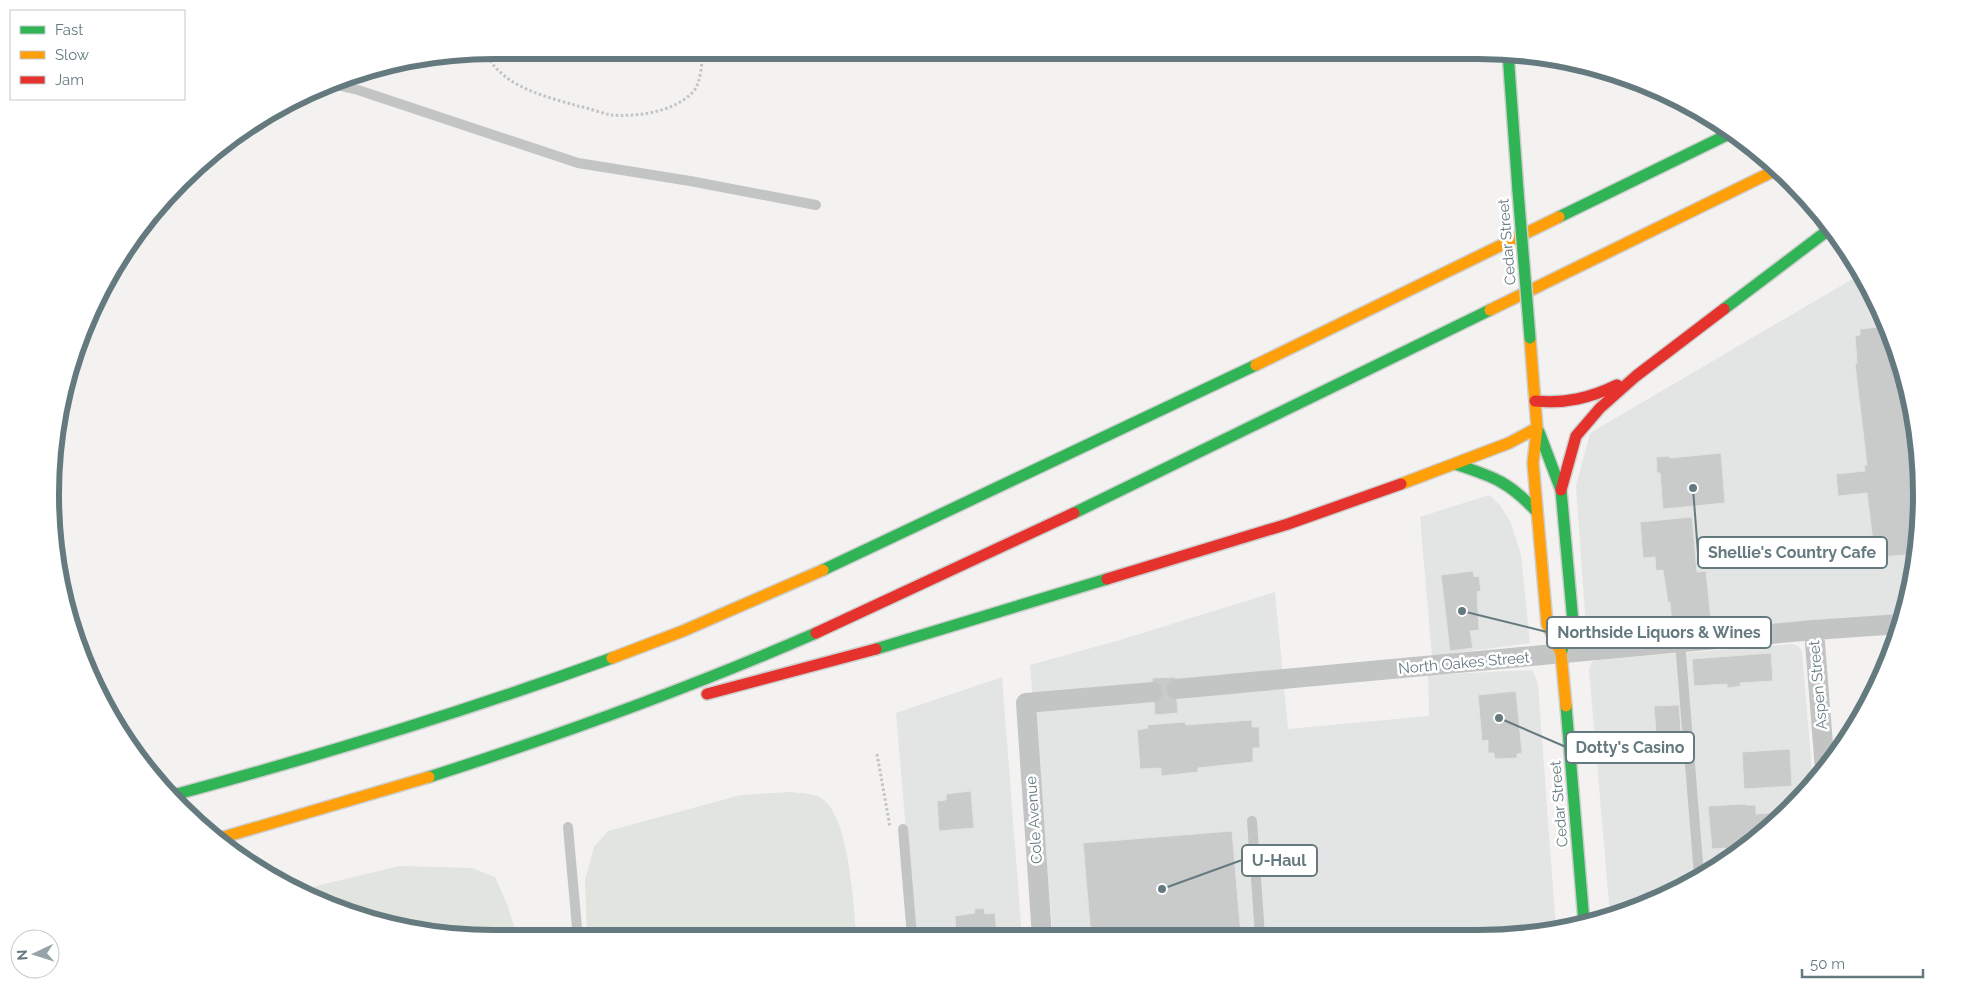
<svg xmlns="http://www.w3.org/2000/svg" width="1972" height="989" font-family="Raleway,sans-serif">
<rect width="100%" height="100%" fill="#f3f2f1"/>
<path fill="#e3e4e4" d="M1861,274L1888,325L1914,408L1922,495L1913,581L1903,614L1596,639L1590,636L1586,626L1576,486L1590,433Z
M1489,495L1500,505L1511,523L1521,555L1530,643L1432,656L1420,517Z
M1275,592L1288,729L1429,716L1428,675L1532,670L1538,684L1556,930L1536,935L1053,937L1030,665L1120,640Z
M1792,644L1798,646L1802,652L1813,782L1748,847L1648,905L1610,915L1589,669L1592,662L1597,660Z
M1002,677L1022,937H915L896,713Z"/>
<path fill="#e2e4df" d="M790,792C798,793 809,793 817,796C850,808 853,906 857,938L587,939L585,880L594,847L608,831L741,795Z
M399,866L472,868L495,877L507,904L518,939C445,939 363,929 300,890Z"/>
<path fill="#c9caca" stroke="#e2e2e1" d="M1889,326L1910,395L1914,449L1917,448L1922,495L1918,497L1920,516L1916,554L1880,557V550H1874L1867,493L1838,496L1836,474L1865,471L1864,465H1867L1855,364L1857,363L1855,336L1860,335V329Z
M1721,453L1725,503L1663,509L1660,473H1657L1656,457L1670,456V458Z
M1692,517L1697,572L1706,571L1711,621L1672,624L1670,602L1668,603L1663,570L1656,571L1655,557L1643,558L1640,522Z
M1473,571L1474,577L1479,576L1481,591L1477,592L1479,630L1470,631L1473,648L1450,651L1441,575Z
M1771,653L1773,681L1740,683L1741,686L1727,688V684L1694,686L1692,659Z
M1175,677L1178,713L1155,715L1152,678Z
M1516,691L1522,753L1517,754V758L1495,759L1494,753H1488V740L1482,741L1478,695Z
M1679,705L1682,745L1657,747L1654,706Z
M1252,720V727H1259L1260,748H1253V762L1198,768V772L1161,776V768L1140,769L1137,730L1148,728L1147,725L1185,722L1186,725Z
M1790,749L1792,786L1744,789L1742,752Z
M971,791L974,828L939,831L937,801L946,800V794Z
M1745,804L1746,805H1756V814L1784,812L1748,847L1727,860L1726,848L1712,849L1708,806Z
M1232,831L1241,936L1091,937L1083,843Z
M984,908L985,914L995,913L997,935L956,937L955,916L975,913L974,909Z"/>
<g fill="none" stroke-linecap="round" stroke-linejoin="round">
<g stroke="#cecece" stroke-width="14">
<path id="fast" d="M1508,53L1518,191
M1559,217L1733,132
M1724,309L1831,228
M1539,432L1561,490L1573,622L1561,653
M1455,464C1494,477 1508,481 1537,512
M1074,513L1490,310
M823,570L1256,365
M876,649L1107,579
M1566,706L1584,922
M429,777C560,735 690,688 816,633
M170,796C319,756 467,711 612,658"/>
</g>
<g stroke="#cecece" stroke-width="14">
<path id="slow" d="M1490,310L1778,169
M1530,338L1537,428L1533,463L1547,624L1561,653L1566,706
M1256,365L1559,217
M1401,484L1509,443L1537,428
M612,658L683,631L823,570
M217,839L429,777"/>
</g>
<g stroke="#cecece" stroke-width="14">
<path id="jam" d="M1535,401C1565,404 1590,398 1617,385
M1561,490L1576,436L1600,408L1636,376L1724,309
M1107,579L1288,524L1401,484
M816,633L1074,513
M707,694L876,649"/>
</g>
<path stroke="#c2c3c4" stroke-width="3" stroke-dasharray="2.5 2.5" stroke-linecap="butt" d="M485,52C502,87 544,96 578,106C589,108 601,113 611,115C638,117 675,112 694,91C701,82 702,61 703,50
M877,754L890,827"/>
<path stroke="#c3c5c5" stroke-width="10" d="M332,84L358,90L578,163L690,181L816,205
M1680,642L1699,875
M1252,821L1260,936
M568,827L578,939
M903,829L912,937"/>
<path stroke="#c3c5c5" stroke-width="20" d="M1814,630L1825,770
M1176,689L1814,630L1900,624
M1042,937L1026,703L1153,692"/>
<use href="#fast" stroke="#30b455" stroke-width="11"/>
<use href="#slow" stroke="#ff9f0a" stroke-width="11"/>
<use href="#jam" stroke="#e5322d" stroke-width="11"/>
<g stroke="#cecece" stroke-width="14" stroke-linecap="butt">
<path id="fast-bridge" d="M1518,191L1530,338"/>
</g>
<use href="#fast-bridge" stroke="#30b455" stroke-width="11"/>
</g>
<g text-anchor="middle" stroke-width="5" stroke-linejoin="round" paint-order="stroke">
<g font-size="15" fill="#657a7f" stroke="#fff">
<text transform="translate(1507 242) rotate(-95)" y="5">Cedar Street</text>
<text transform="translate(1464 663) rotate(-5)" y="5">North Oakes Street</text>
<text transform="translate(1818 685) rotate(-95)" y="5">Aspen Street</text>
<text transform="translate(1559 804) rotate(-95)" y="5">Cedar Street</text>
<text transform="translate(1034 820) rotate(-94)" y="5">Cole Avenue</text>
</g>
</g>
<path d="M0 0H1972V989H0ZM494 59H1478A435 435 0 0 1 1913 494V495A435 435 0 0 1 1478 930H494A435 435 0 0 1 59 495V494A435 435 0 0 1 494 59Z" fill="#fff" fill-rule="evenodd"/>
<path fill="none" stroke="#657a7f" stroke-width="6" d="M494 59H1478A435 435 0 0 1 1913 494V495A435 435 0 0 1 1478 930H494A435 435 0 0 1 59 495V494A435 435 0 0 1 494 59Z"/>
<path fill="none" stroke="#657a7f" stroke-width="2" d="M1693 488L1698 553M1462 611L1547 632M1499 718L1566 747M1162 889L1242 860"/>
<g fill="#657a7f" stroke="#fff" stroke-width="2">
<circle cx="1693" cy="488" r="5"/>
<circle cx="1462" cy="611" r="5"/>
<circle cx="1499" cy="718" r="5"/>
<circle cx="1162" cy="889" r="5"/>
</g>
<g fill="#fff" stroke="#657a7f" stroke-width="2">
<rect x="1698" y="537" width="189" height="31" rx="5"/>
<rect x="1547" y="617" width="224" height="31" rx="5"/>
<rect x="1566" y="732" width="128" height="31" rx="5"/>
<rect x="1242" y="845" width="75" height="31" rx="5"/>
</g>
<g font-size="16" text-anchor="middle" font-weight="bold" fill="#657a7f">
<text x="1792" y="558">Shellie's Country Cafe</text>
<text x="1659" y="638">Northside Liquors &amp; Wines</text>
<text x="1630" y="753">Dotty's Casino</text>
<text x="1279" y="866">U-Haul</text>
</g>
<rect x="10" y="10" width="175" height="90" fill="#ffffff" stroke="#c1cacc"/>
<rect x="20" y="26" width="25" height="8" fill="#30b455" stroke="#c1cacc"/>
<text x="55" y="35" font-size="15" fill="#657a7f">Fast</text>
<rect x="20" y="51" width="25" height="8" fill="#ff9f0a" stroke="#c1cacc"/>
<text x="55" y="60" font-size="15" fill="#657a7f">Slow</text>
<rect x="20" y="76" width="25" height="8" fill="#e5322d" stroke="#c1cacc"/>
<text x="55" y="85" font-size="15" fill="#657a7f">Jam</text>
<g transform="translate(35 954) rotate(266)"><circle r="24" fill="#ffffff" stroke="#c1cacc"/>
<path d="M0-4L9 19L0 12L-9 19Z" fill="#97a4a7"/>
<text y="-8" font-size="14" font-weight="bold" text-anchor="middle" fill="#657a7f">N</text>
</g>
<path d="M1802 969v8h121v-8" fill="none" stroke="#657a7f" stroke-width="2.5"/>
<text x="1810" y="969" font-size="15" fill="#657a7f" stroke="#ffffff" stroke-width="4" paint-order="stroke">50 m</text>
</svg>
